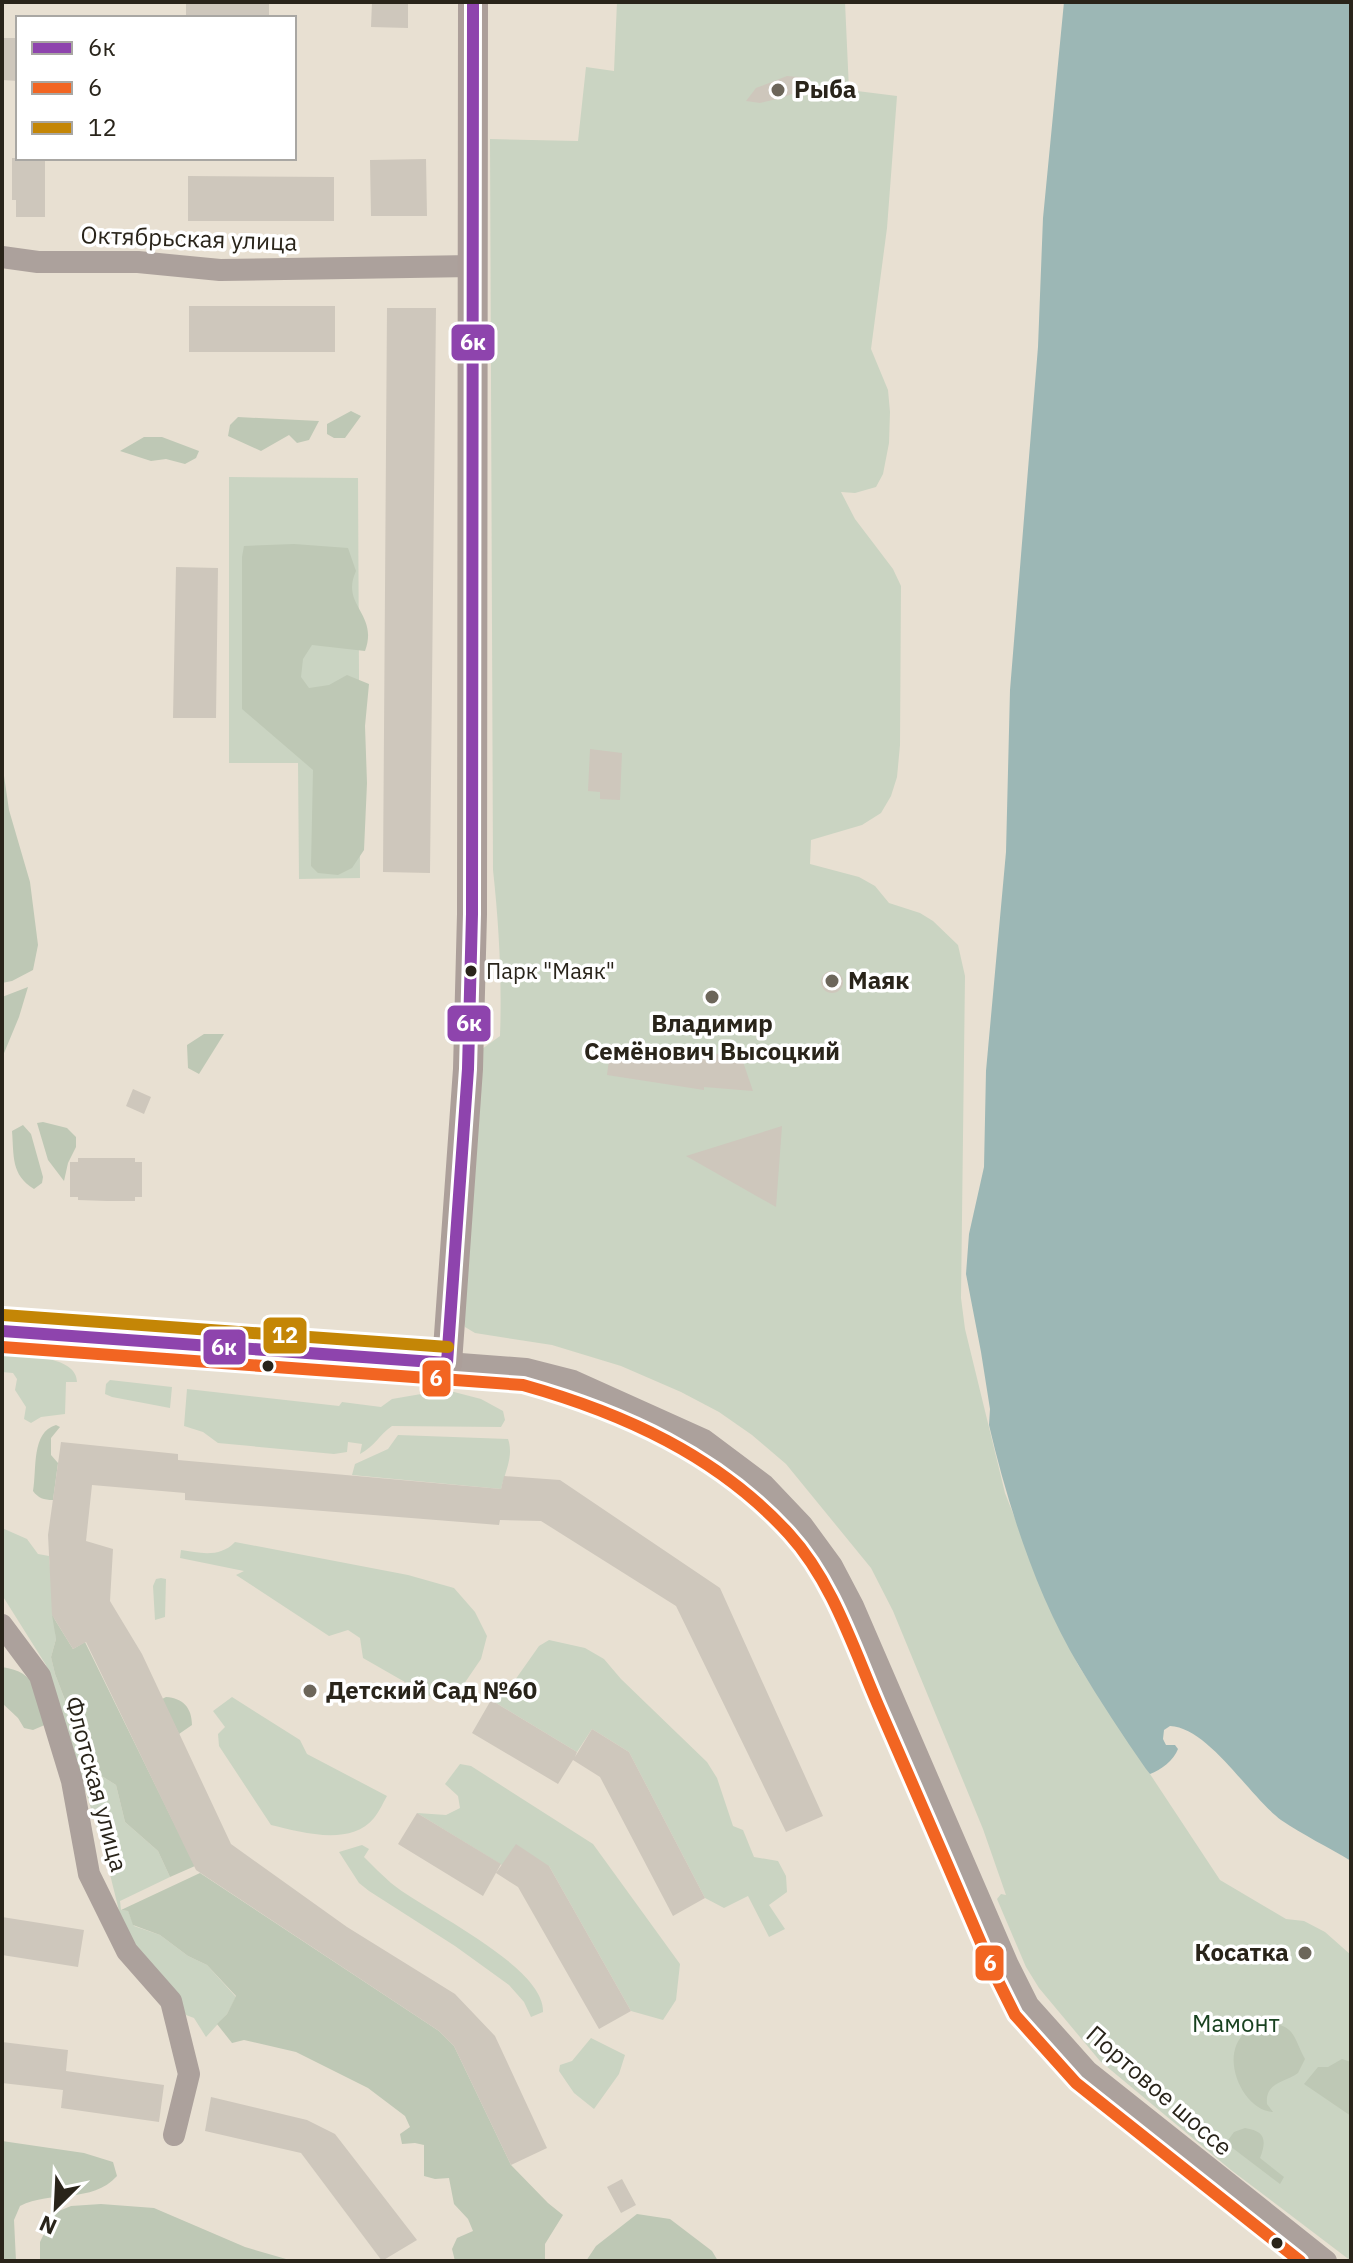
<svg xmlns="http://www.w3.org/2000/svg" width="1353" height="2263" font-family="'IBM Plex Sans',sans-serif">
<rect width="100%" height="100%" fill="#e8e0d2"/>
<path fill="#cad4c2" d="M617,2H845L849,90L897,96L887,228L871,349L888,390L890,412L889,443L883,474L876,487L855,493L841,492L855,519L893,569L901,586L900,745L897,777L891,796L881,813L862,825L811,840L810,864L859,877L875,886L889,903L920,913L933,921L958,945L965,976L961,1298L965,1329L1005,1493L1030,1557L1078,1665L1220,1880L1286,1919L1304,1921L1325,1932L1351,1955V2261L1231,2170L1100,2061L1039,1988L1026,1967L997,1899L1001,1894L1006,1895L983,1829L893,1611L871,1568L786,1464L752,1435L719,1412L681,1392L621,1366L552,1345L475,1333L465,1327L463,1315L482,1049L500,1036C502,980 499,925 493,870L490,139L578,141L586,67L614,71Z
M229,477L358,478L360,878L299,879L298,763H229Z
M2,1354C22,1356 77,1355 77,1382H66L65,1414L41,1417L31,1423L24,1419L26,1407L15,1390L17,1379L13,1373L2,1372Z
M110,1380L172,1387L170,1408L112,1397L105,1394L106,1384Z
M187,1389L339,1406L342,1402L381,1407L392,1399L427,1393L454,1392L481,1399L503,1411L505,1420L501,1427L392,1426C380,1434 374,1447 360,1454L362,1444L348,1442L347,1452L334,1454L218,1443L203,1432L184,1426Z
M398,1435L508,1439C514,1456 505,1472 501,1489L352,1475L355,1464L388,1449Z
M2,1528L27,1539L38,1554L49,1556L56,1639L51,1657L55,1674L92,1770L116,1785L125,1822L158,1851L170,1877L120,1901L121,1910L128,1911L134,1926L160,1935L188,1956L207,1965L236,1997L227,2014L206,2037L194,2018L186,2015L123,1927L104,1850L46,1665L2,1595Z
M235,1542L408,1575L454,1588L475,1612L487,1636L481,1659L455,1697L444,1690L431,1697L363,1658L360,1638L348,1630L329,1636L236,1575L244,1571L180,1558L181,1550C200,1553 220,1558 235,1542Z
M161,1578L166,1579L165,1617L155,1620L153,1586L156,1579Z
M549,1640L585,1648L604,1659L621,1679L707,1762L717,1778L733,1826L743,1830L754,1857L778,1861L786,1876L787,1892L769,1905L785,1929L769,1937L748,1896L724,1908L705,1898L629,1752L592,1729L577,1752L491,1700L508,1690L539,1646Z
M232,1697L300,1740L307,1754L387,1796C383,1803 379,1812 374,1818C350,1847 301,1832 271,1825L219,1746L218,1734L225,1727L213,1711Z
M460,1764L471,1766L593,1844L680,1964L676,2000L663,2020L631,2011L549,1866L502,1865L417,1813L446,1815L460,1808L458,1796L445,1784Z
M362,1845L369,1849L364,1857C373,1866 382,1875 391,1883C425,1911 545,1966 543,2012L531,2017L524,2002L509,1985L455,1946L369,1891L359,1883L339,1852Z
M591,2038L625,2055L619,2074L594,2109L574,2093L559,2071L560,2065L572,2061Z"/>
<path fill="#bec8b5" d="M351,411L361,416L345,438H334L327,434V424Z
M238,417L319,421L309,440L297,443L289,435L261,451L228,436L230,425Z
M144,437H162L199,451L196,458L185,464L166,459L151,461L120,451Z
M294,544L348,548L356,571C340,606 379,613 365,651L312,645L303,659L301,677L309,688L329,685L347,675L369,684L365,726L367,783L364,850L352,868L338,875L318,873L311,866L313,770L242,709V557L244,546Z
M2,762L9,810L30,882L38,945L33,970L12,981L2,983Z
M28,987L19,1017L2,1058V997Z
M204,1034H224L199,1074L188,1068L187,1045Z
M43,1122L67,1128L76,1137V1147L68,1163L64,1181L48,1160L37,1123Z
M23,1125L31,1134L43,1177L42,1183L34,1189C11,1175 14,1156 12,1131Z
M56,1425L60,1427L51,1438V1455L58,1463L53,1500C44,1500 38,1498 33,1491C37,1469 31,1432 56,1425Z
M52,1615L73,1649L85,1642L195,1866L170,1877L158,1851L125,1822L116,1785L92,1770L55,1674L51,1657L56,1639Z
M2,1667C38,1672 37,1694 47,1724L33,1730L24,1728L18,1718L2,1703Z
M166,1697C183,1698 192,1708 192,1725L179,1734L162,1699Z
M200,1873L439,2031L454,2046L511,2165L548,2203L563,2215L545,2244V2261H455L452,2249L457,2238L473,2231L468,2219L454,2204L449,2178L435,2179L424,2176V2145L415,2143L402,2144L400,2134L410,2127L405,2116L368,2088L296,2052L244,2040L232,2043L217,2024L227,2014L236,1996L207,1965L188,1956L160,1935L133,1925L128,1911L121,1910Z
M1264,2023C1296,2024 1293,2037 1305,2059L1298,2073C1284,2083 1265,2082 1267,2104L1273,2112C1239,2111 1209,2037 1264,2023Z
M1342,2059L1351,2062V2116L1304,2084L1318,2067H1328Z
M1245,2128C1265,2131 1267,2140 1260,2158L1284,2177L1280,2184L1226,2143L1234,2132Z
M2,2141L84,2153L113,2162L117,2176C92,2204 51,2190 20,2206L14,2220L16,2261H2Z
M101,2204L154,2208L245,2247L293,2261H40V2242L54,2213L71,2206Z
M637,2214L670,2219L712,2251L718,2261H586L596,2246Z"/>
<path fill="#9cb7b5" d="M1064,2H1351V1861C1328,1847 1303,1835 1281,1820C1249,1796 1209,1728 1170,1726L1164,1730L1163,1739L1166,1745H1175L1178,1749C1174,1760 1161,1770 1150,1774L1146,1769C1123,1736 1100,1701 1079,1666C1036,1594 1008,1506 989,1425L990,1409L981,1352L966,1274L969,1234L984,1167L986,1071L1006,852L1010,690L1038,347L1043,218Z"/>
<path fill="#cec7bc" d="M186,2H269V18H186Z
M372,2H408V28L371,27Z
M2,38H18V81L2,80Z
M787,76L810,78L800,91L781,98L760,103L746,101L756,88Z
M12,158H45V217H16V200H12Z
M426,159L427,216H371L370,160Z
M188,176L334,177V221H188Z
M189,306H335V352H189Z
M387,308H436L430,873L383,872Z
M176,567L218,568L216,718H173Z
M590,749L622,753L620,800L600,799V792L588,791Z
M821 982a11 11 0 1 1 22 0a11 11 0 1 1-22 0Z
M611,1044L741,1056L753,1091L704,1087V1090L607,1075Z
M133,1089L151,1097L144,1114L126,1106Z
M782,1126L776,1207L686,1156Z
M78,1158H135V1162H142V1197H135V1201H107L78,1200V1197H70V1162H78Z
M61,1442L178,1454V1460L501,1489L504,1476L560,1480L720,1588L823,1816L786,1832L676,1606L541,1521L500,1520L499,1525L185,1500V1493L92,1485L86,1541L113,1549L110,1601L142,1654L231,1844L347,1927L455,1994L495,2036L547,2148L511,2165L454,2046L439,2031L196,1870L86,1642L73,1649L52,1615L48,1535Z
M491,1700L577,1752L575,1757L592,1729L629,1752L705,1898L673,1916L600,1777L573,1760L558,1784L472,1733Z
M417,1813L501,1864L483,1896L398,1844Z
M516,1844L549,1866L631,2011L599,2029L518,1887L496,1873Z
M2,1917L84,1930L78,1967L2,1955Z
M2,2042L68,2050L66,2071L164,2085L159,2122L61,2108L63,2090L2,2083Z
M211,2097L307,2120L335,2134L417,2240L382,2261L301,2153L205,2131Z
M622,2179L636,2205L621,2213L607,2187Z"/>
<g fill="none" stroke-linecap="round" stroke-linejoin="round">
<path stroke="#aca19c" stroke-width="22" d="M2,257L38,262H138L220,270L472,266
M447,1363L526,1369L573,1381L704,1440L764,1485L802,1525L832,1566L853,1606L1008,1965L1028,2005L1087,2071L1326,2261
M2,1625L40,1676L72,1781L89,1874L127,1951L171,2001L189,2074L174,2135"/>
<path stroke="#ac9f9a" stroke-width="30" d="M2,1331L184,1346L447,1363L468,1069L472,914L473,2"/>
<g stroke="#fff" stroke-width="18">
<path id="bus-1" d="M2,1331L447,1363
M447,1363L468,1069L472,914L473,2"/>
</g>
<g stroke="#fff" stroke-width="18">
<path id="bus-2" d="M2,1347L523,1385C623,1413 718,1456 789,1534C832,1581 853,1647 878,1705C917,1794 955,1882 993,1971L1015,2015L1076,2083L1300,2261"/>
</g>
<g stroke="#fff" stroke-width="18">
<path id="bus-3" d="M3,1315L448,1347"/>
</g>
<use href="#bus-1" stroke="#8e44ad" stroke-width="12"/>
<use href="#bus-2" stroke="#f26522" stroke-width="12"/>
<use href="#bus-3" stroke="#c48606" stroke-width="12"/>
</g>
<g fill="#6c665a" stroke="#fff" stroke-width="3">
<circle cx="778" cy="90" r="8"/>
<circle cx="832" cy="981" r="8"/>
<circle cx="712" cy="997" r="8"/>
<circle cx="310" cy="1691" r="8"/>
<circle cx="1305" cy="1953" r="8"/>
</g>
<g fill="#29241a" stroke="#fff" stroke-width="3">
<circle cx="471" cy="971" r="7"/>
<circle cx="268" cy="1366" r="7"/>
<circle cx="1277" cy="2243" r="7"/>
</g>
<g text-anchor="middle" stroke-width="7" stroke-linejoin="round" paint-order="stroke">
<g font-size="22" fill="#29241a" stroke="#fff" text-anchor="start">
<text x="486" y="979">Парк "Маяк"</text>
</g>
<g font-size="24" font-weight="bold" fill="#29241a" stroke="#fff" text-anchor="start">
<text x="794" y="98">Рыба</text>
<text x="848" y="989">Маяк</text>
<text x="712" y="1032" text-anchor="middle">Владимир<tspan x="712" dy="28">Семёнович Высоцкий</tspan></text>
<text x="326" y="1699">Детский Сад №60</text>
<text x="1289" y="1961" text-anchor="end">Косатка</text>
</g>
<g font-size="24" fill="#29241a" stroke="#fff">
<text transform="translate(189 239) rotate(2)" y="8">Октябрьская улица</text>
<text transform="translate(96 1784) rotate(75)" y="8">Флотская улица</text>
<text transform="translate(1159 2091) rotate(41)" y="8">Портовое шоссе</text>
</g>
<g font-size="24" fill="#194220" stroke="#fff">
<text x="1236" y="2032">Мамонт</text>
</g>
</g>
<g stroke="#fff" stroke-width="3">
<rect x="450" y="323" width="46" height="39" rx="8" fill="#8e44ad"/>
<rect x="446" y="1004" width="46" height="39" rx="8" fill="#8e44ad"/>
<rect x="262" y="1316" width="46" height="39" rx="8" fill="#c48606"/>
<rect x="202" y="1328" width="45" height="38" rx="8" fill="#8e44ad"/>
<rect x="421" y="1359" width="31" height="39" rx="8" fill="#f26522"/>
<rect x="974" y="1944" width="31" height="38" rx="8" fill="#f26522"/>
</g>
<g font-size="22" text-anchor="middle" font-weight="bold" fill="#fff">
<text x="473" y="350">6к</text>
<text x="469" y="1031">6к</text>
<text x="285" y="1343">12</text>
<text x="224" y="1355">6к</text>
<text x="436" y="1386">6</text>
<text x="990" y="1971">6</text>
</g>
<rect width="1353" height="2263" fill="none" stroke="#29241a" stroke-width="8"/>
<rect x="16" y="16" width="280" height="144" fill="#ffffff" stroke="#a9a7a3" stroke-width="2"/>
<rect x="32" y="42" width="40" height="12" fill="#8e44ad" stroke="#a9a7a3" stroke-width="2"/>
<text x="88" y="56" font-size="24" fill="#29241a">6к</text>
<rect x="32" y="82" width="40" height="12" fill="#f26522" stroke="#a9a7a3" stroke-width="2"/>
<text x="88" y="96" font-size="24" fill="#29241a">6</text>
<rect x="32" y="122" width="40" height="12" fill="#c48606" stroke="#a9a7a3" stroke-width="2"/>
<text x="88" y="136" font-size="24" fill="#29241a">12</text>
<g transform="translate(56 2207) rotate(204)" stroke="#ffffff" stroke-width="6" paint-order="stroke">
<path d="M0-6L14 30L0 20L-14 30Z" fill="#29241a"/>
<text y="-12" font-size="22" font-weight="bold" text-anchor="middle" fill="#29241a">N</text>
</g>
</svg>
